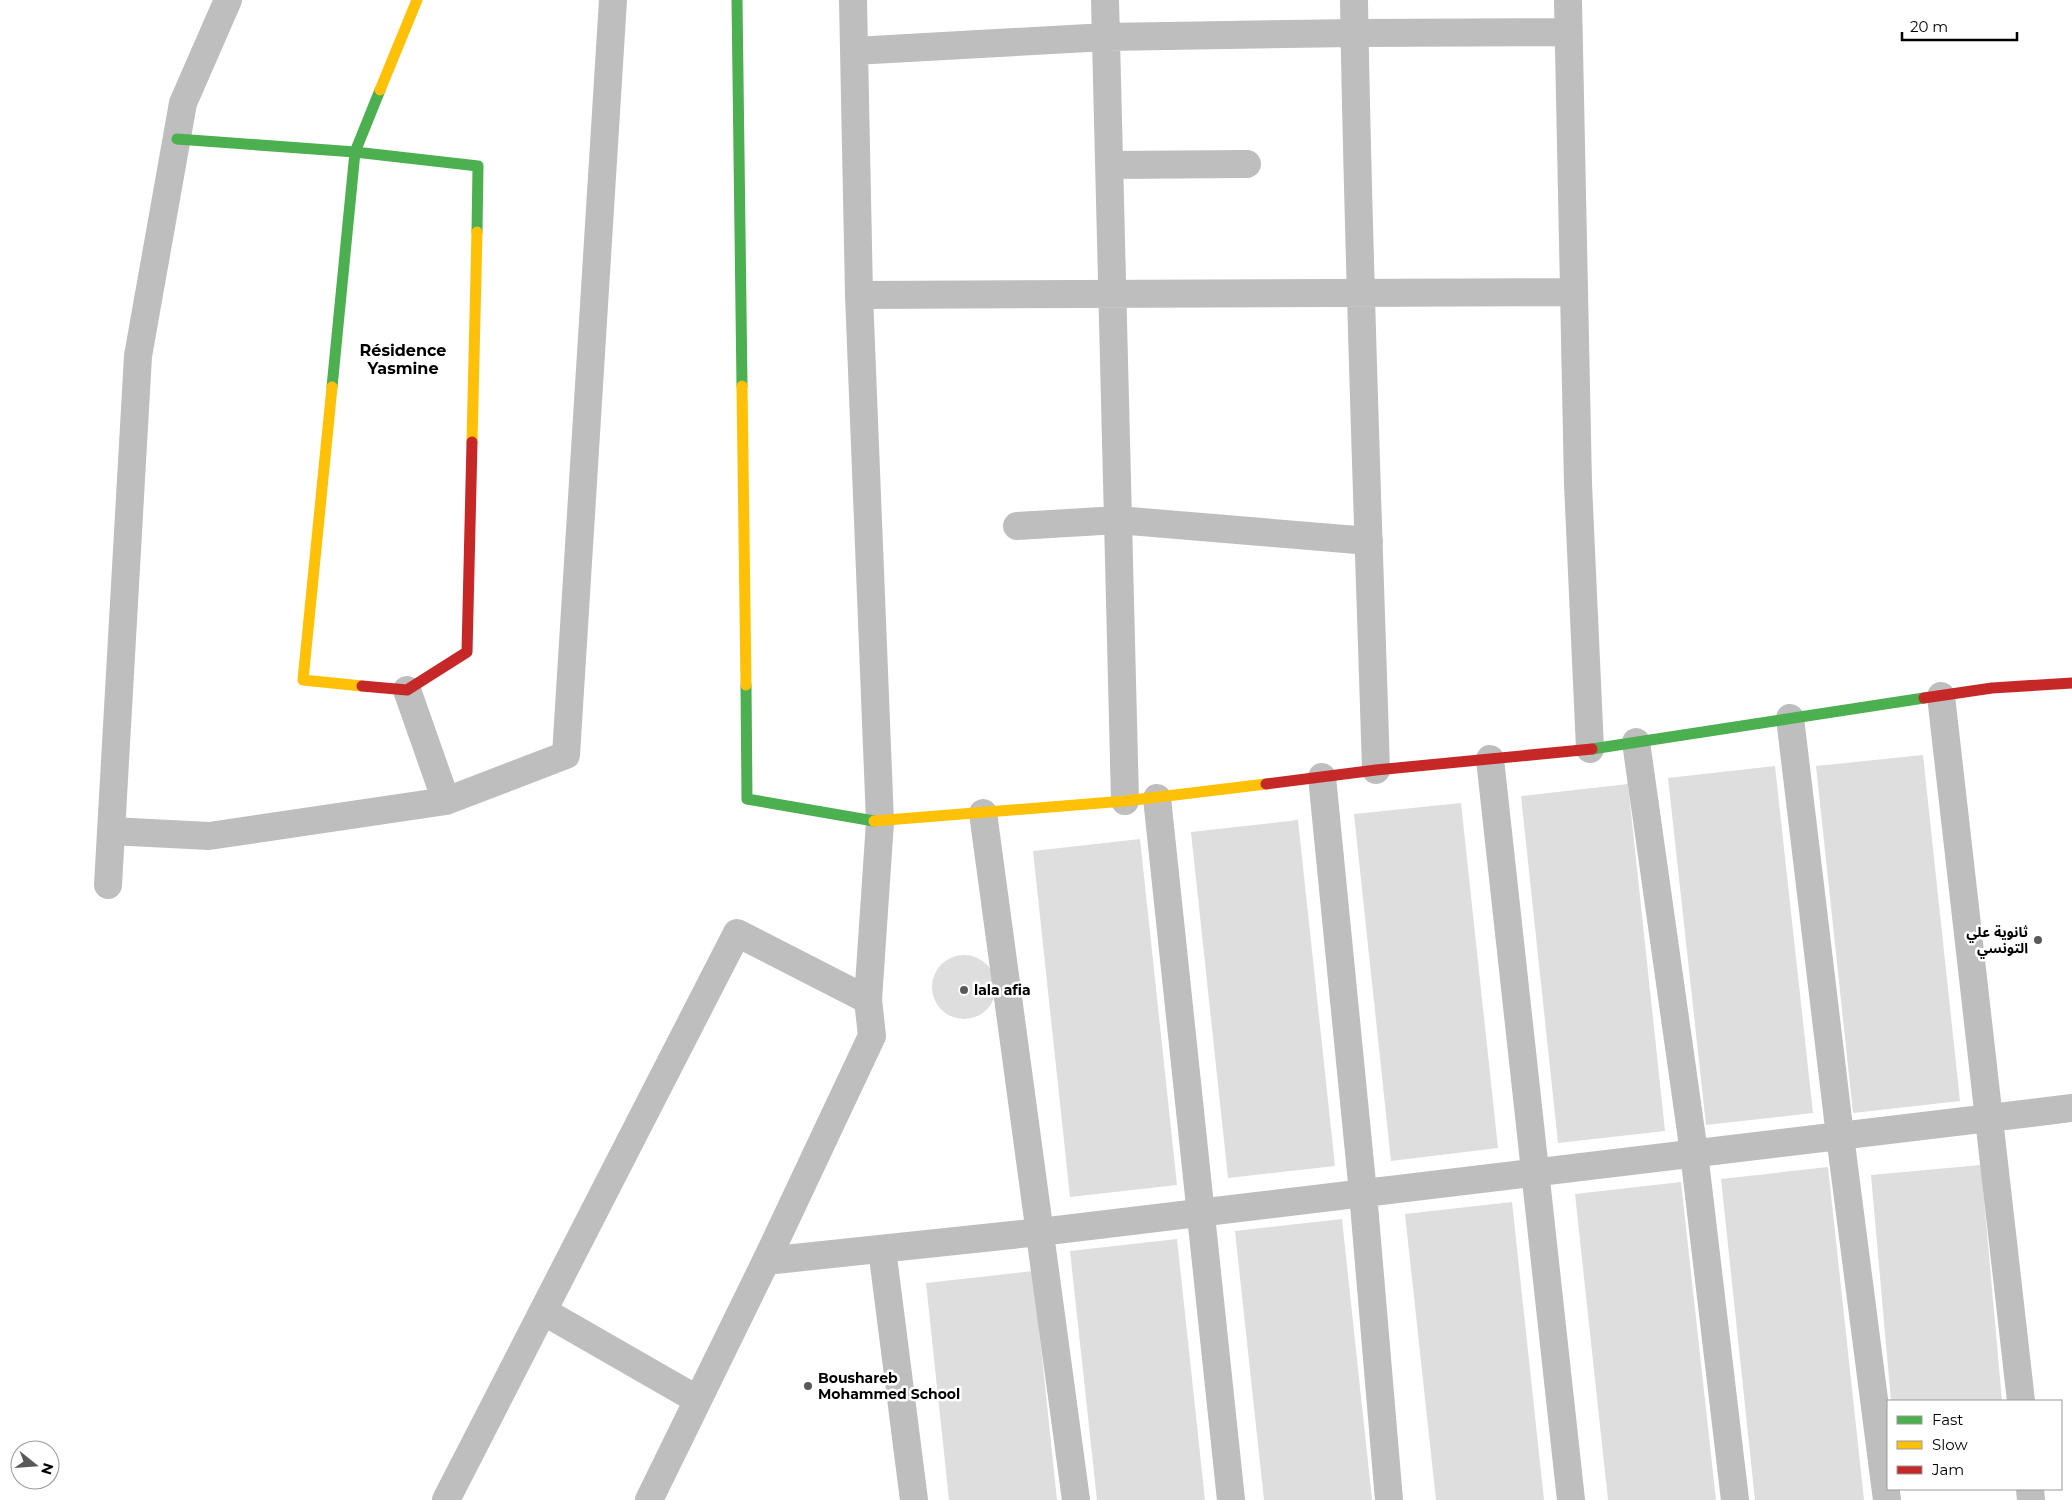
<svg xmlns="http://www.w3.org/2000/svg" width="2072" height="1500" font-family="Montserrat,'Noto Sans Arabic',sans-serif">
<rect width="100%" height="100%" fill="#fff"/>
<path fill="#dedede" d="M1923,755L1960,1101L1853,1113L1816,766Z
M1775,766L1813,1113L1706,1125L1668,778Z
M1628,784L1665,1131L1558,1143L1521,796Z
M1461,803L1498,1148L1391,1161L1354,814Z
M1298,820L1335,1166L1228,1178L1191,832Z
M1140,839L1177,1185L1070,1197L1033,851Z
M932 987a32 32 0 1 1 64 0a32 32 0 1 1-64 0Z
M1981,1165L2002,1401H1891L1871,1175Z
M1828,1167L1864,1500H1755L1721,1179Z
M1681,1182L1716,1500H1608L1575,1194Z
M1512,1202L1544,1500H1436L1405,1214Z
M1342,1219L1372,1500H1264L1235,1231Z
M1177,1239L1205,1500H1097L1070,1251Z
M1033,1271L1057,1500H949L926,1283Z"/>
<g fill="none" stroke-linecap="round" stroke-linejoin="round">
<path stroke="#bebebe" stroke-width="28" d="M1105,0L1125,801
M1354,0C1358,257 1368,513 1376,770
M1568,0L1578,484L1590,749
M854,51L1106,37L1354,33L1568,32
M1109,165L1247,164
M859,295L1574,292
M1017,526L1118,520L1369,541
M407,690L446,801
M1941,696L2021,1401
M1790,718L1840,1136L1887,1500
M1636,742L1694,1153L1735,1500
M1490,759L1571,1500
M1322,777L1363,1193L1389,1500
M1157,798L1231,1500
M983,813L1076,1500
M111,831L209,836L446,801L566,755L613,0
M108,885L138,356L183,103L228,0
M882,1249L914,1500
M766,1261L1040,1232L2072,1108
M543,1311L698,1400
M2030,1489L2031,1500
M446,1500L737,933L868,1000
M649,1500L766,1261L872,1036L868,1000L880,822L859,295L853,0"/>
<path stroke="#4caf50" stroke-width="11" d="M737,0L742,386
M380,90L355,152L478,166L477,232
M177,139L355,152L332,387
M746,685L747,799L874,821
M1592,749L1924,698"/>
<path stroke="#ffc107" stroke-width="11" d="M380,90L417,0
M742,386L746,685
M332,387L303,680L362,686
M472,442L477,232
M874,821L1125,801L1266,784"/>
<path stroke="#c62828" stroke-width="11" d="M362,686L407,690L467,652L472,442
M1924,698L1992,688L2072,683
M1266,784L1376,770L1592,749"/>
</g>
<g fill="#595959" stroke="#fff" stroke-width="2">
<circle cx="2038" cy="940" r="5"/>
<circle cx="964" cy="990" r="5"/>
<circle cx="808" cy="1386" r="5"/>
</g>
<g text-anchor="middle" stroke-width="5" stroke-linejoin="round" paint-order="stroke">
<g font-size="14" font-weight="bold" fill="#000" stroke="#fff" text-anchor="start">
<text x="2028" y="937" text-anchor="end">ثانوية علي<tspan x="2028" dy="16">التونسي</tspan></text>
<text x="974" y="995">lala afia</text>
<text x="818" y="1383">Boushareb<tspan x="818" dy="16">Mohammed School</tspan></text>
</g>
<g font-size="16" font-weight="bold" fill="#000" stroke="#fff">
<text x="403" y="356">Résidence<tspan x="403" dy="18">Yasmine</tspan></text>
</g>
</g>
<rect x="1887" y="1400" width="175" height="90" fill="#ffffff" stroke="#999999"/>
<rect x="1897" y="1416" width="25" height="8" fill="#4caf50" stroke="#999999"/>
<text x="1932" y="1425" font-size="15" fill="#000000">Fast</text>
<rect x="1897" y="1441" width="25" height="8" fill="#ffc107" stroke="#999999"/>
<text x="1932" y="1450" font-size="15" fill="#000000">Slow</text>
<rect x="1897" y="1466" width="25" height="8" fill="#c62828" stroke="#999999"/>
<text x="1932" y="1475" font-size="15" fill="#000000">Jam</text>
<g transform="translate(35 1465) rotate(107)"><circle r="24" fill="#ffffff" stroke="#999999"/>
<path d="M0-4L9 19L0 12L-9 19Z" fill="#595959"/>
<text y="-8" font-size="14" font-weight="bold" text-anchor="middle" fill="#000000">N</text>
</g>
<path d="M1902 32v8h115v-8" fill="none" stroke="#000000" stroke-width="2.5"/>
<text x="1910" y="32" font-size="15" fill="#000000" stroke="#ffffff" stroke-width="4" paint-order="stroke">20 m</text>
</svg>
